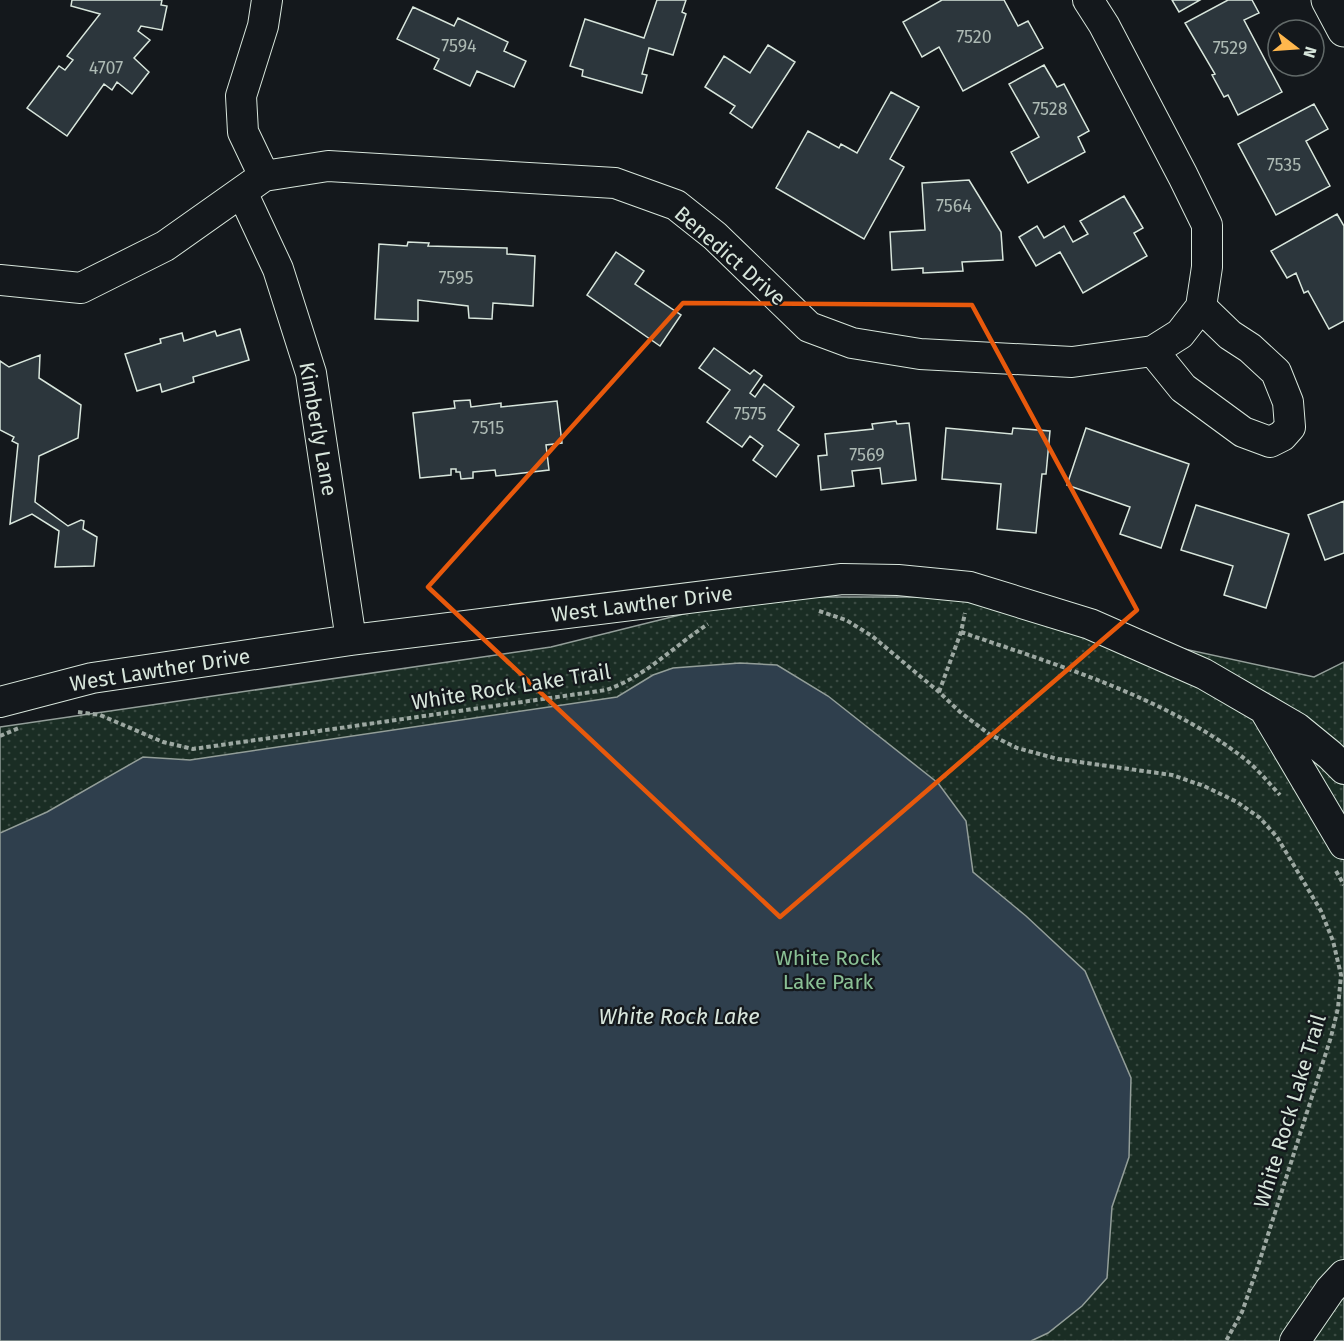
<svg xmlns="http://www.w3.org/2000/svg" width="1344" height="1341" font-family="'Fira Sans',sans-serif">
<defs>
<pattern id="park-dots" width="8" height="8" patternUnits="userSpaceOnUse" patternTransform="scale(1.5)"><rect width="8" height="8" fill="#1a2d24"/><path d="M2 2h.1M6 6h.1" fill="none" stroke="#3b4b43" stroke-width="1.8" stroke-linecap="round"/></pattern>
</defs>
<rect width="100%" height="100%" fill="#14181c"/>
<path fill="url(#park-dots)" stroke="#939e99" stroke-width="1.5" d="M752,597H945L1314,677L1344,662V1341H0V727L551,647Z"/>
<path fill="#2f3f4d" stroke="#939e99" stroke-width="1.5" d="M740,663L777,665L828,696L938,783L966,821L973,872L1026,916L1085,971L1131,1078L1129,1157L1112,1207L1107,1278L1082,1306L1048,1333L1031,1341H0V833L47,812L143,757L190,760L617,697L653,675L673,668Z"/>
<path fill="#2c363c" stroke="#d8e6dc" stroke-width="1.5" d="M72,0H162L161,5L167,6L162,30L141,26L138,31L150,40L134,58L149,72L132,94L117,82L112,90L104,84L67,136L27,108L59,66L65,70L73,60L67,56L100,14L71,6Z
M657,0H686L682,12L686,14L673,55L649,48L642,74L647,75L642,93L582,76L583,70L570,66L585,19L644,38Z
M942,0H1004L1018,26L1028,21L1043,48L963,91L939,47L922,57L903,22Z
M1172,0H1200L1179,12Z
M1228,0H1252L1259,13L1244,20L1282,92L1238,115L1228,95L1224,97L1212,75L1215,74L1185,23Z
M413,7L454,26L458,18L508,42L504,51L526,61L514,87L477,71L470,86L434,69L439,59L397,39Z
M768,45L795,62L752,128L730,113L735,106L705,87L724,56L750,73Z
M1044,65L1057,87L1064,84L1089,131L1078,137L1085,152L1028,183L1011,152L1039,137L1009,84Z
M891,92L919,107L890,159L904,167L864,239L776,188L808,131L839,148L841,144L857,153Z
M1314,104L1328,129L1306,141L1330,186L1276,215L1238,144Z
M969,180L1001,232L1003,260L962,262L963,271L923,273V268L892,270L890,232L925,230L922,183Z
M1124,196L1143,228L1134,233L1147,256L1083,293L1060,252L1036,266L1019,237L1037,226L1044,238L1064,226L1073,242L1088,234L1080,221Z
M1337,214L1344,226V321L1329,329L1308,291L1304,293L1296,273L1287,278L1271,251Z
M408,242L429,243L428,246L507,248V254L535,256L533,306L493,303L492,319L469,318L468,306L418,300V321L375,319L379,244L407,246Z
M616,252L644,271L635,284L681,315L660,346L587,295Z
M240,329L249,360L193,377L194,382L162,392L160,384L137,391L125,354L161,343L160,339L182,333L184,341L215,331L217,336Z
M714,348L750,374L754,370L762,376L750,393L755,397L764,384L794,407L778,430L799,445L776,477L753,460L763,446L750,436L742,447L707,422L730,390L699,368Z
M40,355L39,378L81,405L78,438L39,456L35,502L68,526L81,520L84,521L83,529L97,537L94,566L55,567L59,531L32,514L10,524L18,444L12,441L14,437L0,430V361L9,367Z
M470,400L471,407L501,403V407L557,401L562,443L546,445L549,470L496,476L495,470L473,472V478L461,479L460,472H456V469H451V475L420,478L413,413L455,408L454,401Z
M896,421L897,424L909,423L916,480L882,484L880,468L852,471L854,486L821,490L818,456L827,455L825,434L873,429L872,424Z
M946,428L1012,434L1013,428L1050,431L1046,474H1042L1036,533L997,529L1001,484L942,479Z
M1086,428L1189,464L1161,548L1120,534L1130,507L1067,485Z
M1344,501V553L1325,560L1308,515Z
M1196,505L1289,534L1266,608L1224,595L1233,566L1181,550Z"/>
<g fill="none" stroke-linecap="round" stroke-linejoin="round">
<g stroke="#d8e6dc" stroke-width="32">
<path id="minor" d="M264,176L243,132L241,96L263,26L267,0
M242,192L278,269L311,373L351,640
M0,280L81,288L165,246L264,176L328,166L615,183L676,205L715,236L809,327L852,343L920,354L1072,362L1153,351L1180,334L1201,307L1207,267V225L1183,176L1104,25L1088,0
M1153,351L1183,388L1243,432L1270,442L1282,436L1290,427L1288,402L1276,372L1250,348L1230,335L1201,307
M0,702L92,678L351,640L842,579L898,580L970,587L1090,624L1204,674L1297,728L1330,755L1344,769
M1266,712L1344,844
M1295,1341L1330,1290L1344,1275"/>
</g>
<g stroke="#d8e6dc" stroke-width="35">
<path id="major" d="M1328,0L1344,30"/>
</g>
<path stroke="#9da8a2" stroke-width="4" stroke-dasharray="4.5 3" stroke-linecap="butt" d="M819,611L846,620L872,636L939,692L960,712L989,734L1017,748L1058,759L1172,775L1204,786L1237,802L1260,818L1277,837L1321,911L1333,941L1341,975L1338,1008L1331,1037L1258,1266L1242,1312L1226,1341
M961,632C1054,664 1162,696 1241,756C1255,766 1268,782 1280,795
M939,692L961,632L965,613
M78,712L100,715L163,742L193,749L606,690C645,677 674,646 708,624
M0,736L19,728
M1336,871L1344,885"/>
<use href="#minor" stroke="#14181c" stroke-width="30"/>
<use href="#major" stroke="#14181c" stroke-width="33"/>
</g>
<path fill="none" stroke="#e8590c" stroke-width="4.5" stroke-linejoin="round" d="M683,303L972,305L1137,610L780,917L428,587Z"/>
<g text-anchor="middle" stroke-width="4.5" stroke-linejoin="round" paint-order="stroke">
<g font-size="18" fill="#adbab4">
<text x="974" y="43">7520</text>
<text x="459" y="52">7594</text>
<text x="1230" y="54">7529</text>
<text x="106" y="74">4707</text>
<text x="1050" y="115">7528</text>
<text x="1284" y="171">7535</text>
<text x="954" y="212">7564</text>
<text x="456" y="284">7595</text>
<text x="750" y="420">7575</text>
<text x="488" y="434">7515</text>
<text x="867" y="461">7569</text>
</g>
<g font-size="21" fill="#d8e6dc" stroke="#14181c">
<text transform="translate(730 256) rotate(41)" y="7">Benedict Drive</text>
<text transform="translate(318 429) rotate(80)" y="7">Kimberly Lane</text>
<text transform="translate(642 604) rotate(-7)" y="7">West Lawther Drive</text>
<text transform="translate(160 670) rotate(-9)" y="7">West Lawther Drive</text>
<text transform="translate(511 687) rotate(-9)" y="7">White Rock Lake Trail</text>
<text transform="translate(1290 1111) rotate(-73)" y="7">White Rock Lake Trail</text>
</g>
<g font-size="21" fill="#8ac095" stroke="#14181c">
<text x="828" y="965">White Rock<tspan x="828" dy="24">Lake Park</tspan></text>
</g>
<g font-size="22" font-style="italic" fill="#d8e6dc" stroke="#14181c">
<text x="679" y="1024">White Rock Lake</text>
</g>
</g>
<g transform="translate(1296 48) rotate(107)"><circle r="28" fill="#14181c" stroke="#626a69" stroke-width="1.5"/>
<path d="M0-4.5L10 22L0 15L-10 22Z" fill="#ffb74d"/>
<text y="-9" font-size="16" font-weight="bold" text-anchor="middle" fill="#d8e6dc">N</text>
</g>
</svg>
